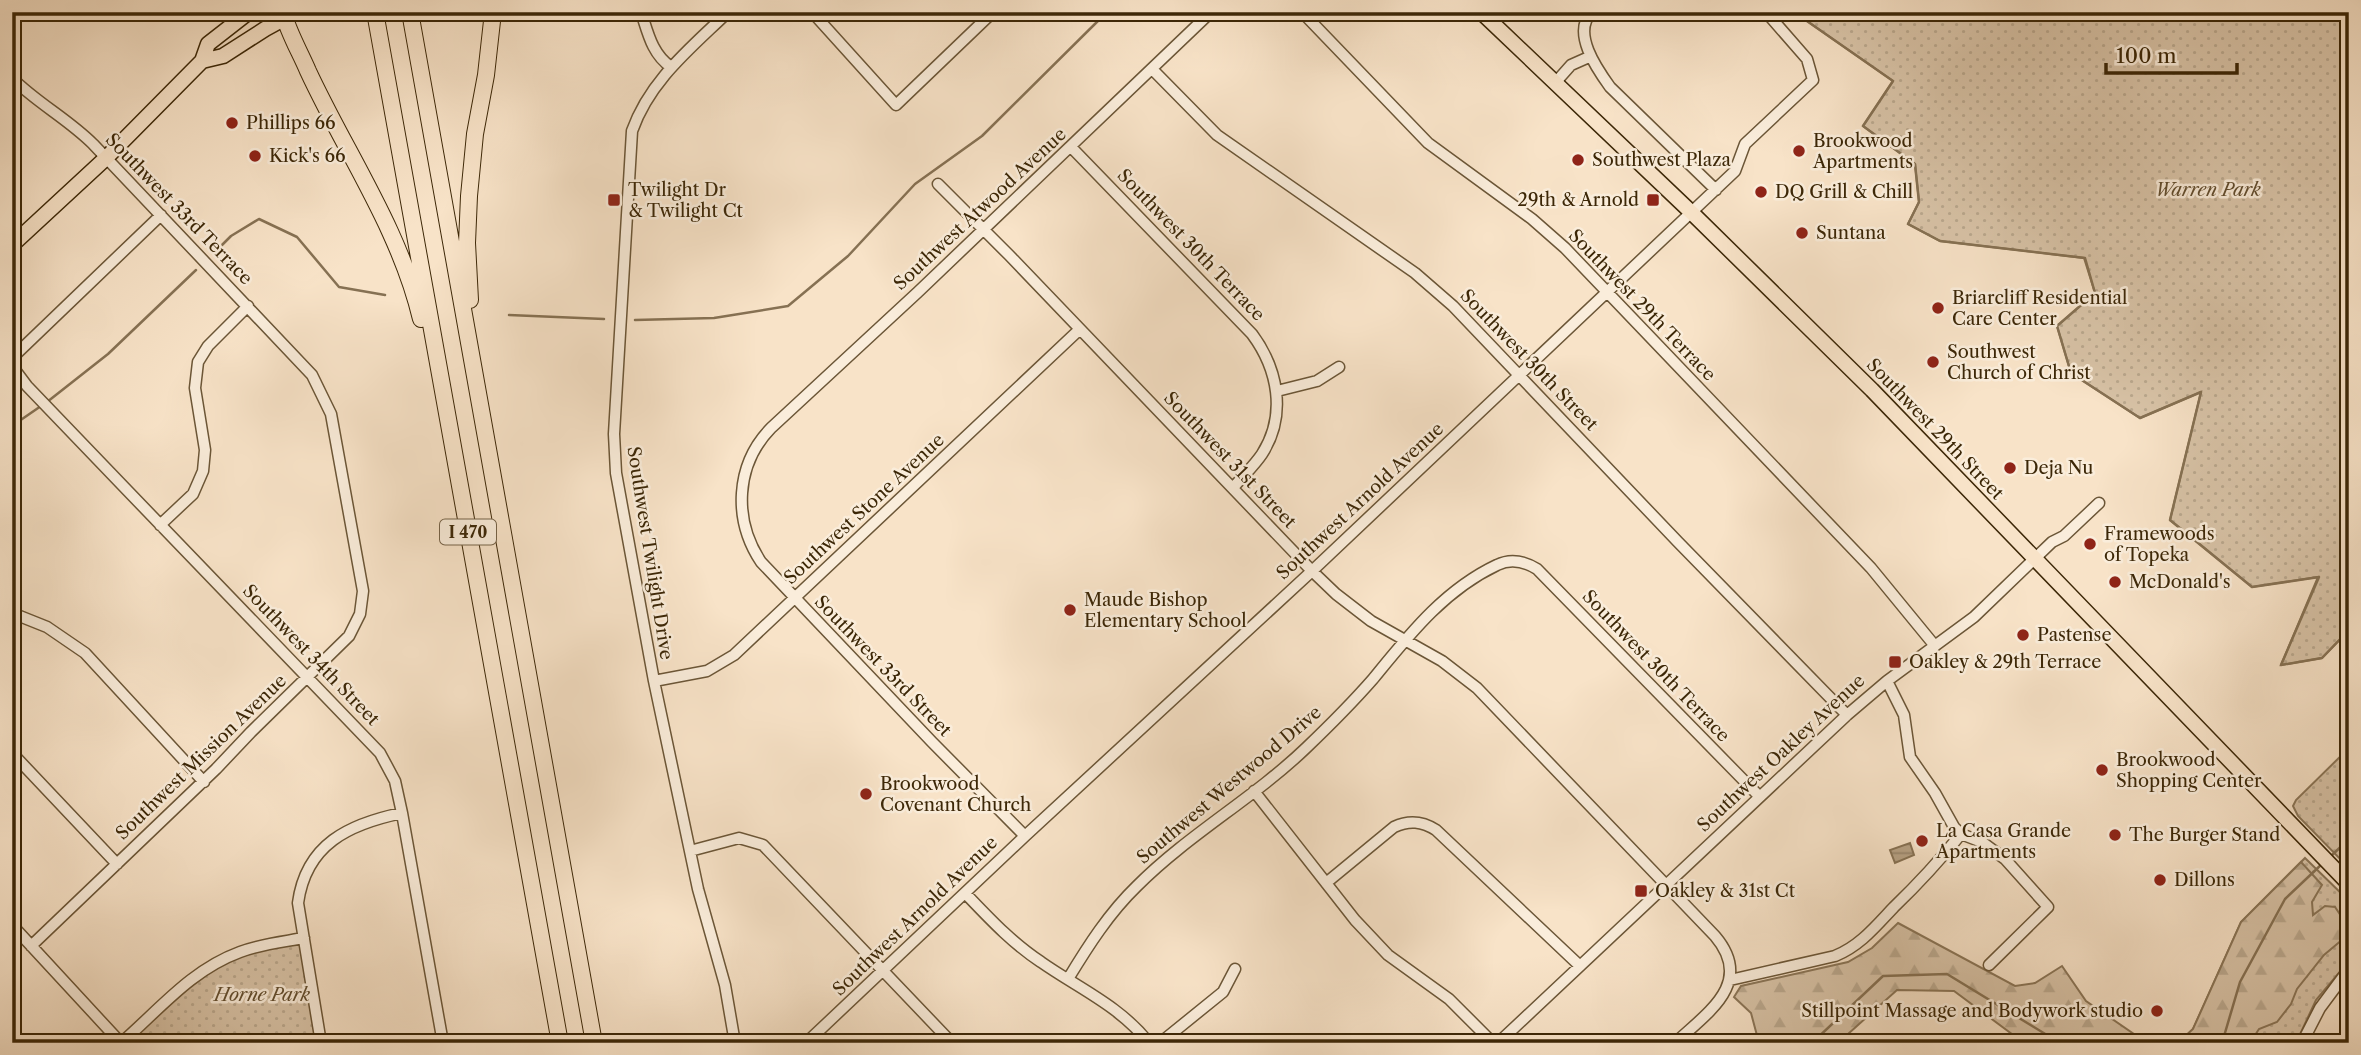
<svg xmlns="http://www.w3.org/2000/svg" width="2361" height="1055" font-family="'Libre Caslon Text',serif">
<defs>
<pattern id="grass-dots" width="8" height="8" patternUnits="userSpaceOnUse" patternTransform="scale(1.75)"><rect width="8" height="8" fill="#d8c3a7"/><path d="M2 2h.1M6 6h.1" fill="none" stroke="#baa88e" stroke-width="1.8" stroke-linecap="round"/></pattern>
<pattern id="forest-firs" width="22" height="20" patternUnits="userSpaceOnUse" patternTransform="scale(1.75)"><rect width="22" height="20" fill="#d8c3a7"/><path d="M5 1l3.5 6h-7zM16 11l3.5 6h-7z" fill="#baa88e"/></pattern>
<pattern id="water-rules" width="6" height="5" patternUnits="userSpaceOnUse" patternTransform="scale(1.75)"><rect width="6" height="5" fill="#b8a386"/><path d="M0 2.5h6" fill="none" stroke="#97856c"/></pattern>
</defs>
<rect width="100%" height="100%" fill="#f8e3c8"/>
<filter id="stains"><feTurbulence type="fractalNoise" baseFrequency=".00286" numOctaves="4"/><feColorMatrix values="0 0 0 0 .2 0 0 0 0 .09 0 0 0 0 .02 0 0 0 .5 -.17"/></filter>
<radialGradient id="worn" r=".72"><stop offset=".6" stop-color="#630" stop-opacity="0"/><stop offset="1" stop-color="#630" stop-opacity=".3"/></radialGradient>
<path fill="url(#grass-dots)" stroke="#8a7557" stroke-width="2" d="M1794,12H2349V630L2322,658L2281,665L2318,577L2252,587L2170,520L2201,392L2140,418L2071,373L2057,326L2095,293L2084,258L1940,241L1908,224L1919,202L1915,164L1863,126L1893,81Z
M2349,748V868L2298,816L2293,806L2296,800Z
M2305,858L2349,901V961L2316,1000L2296,1043H2178L2193,1029L2241,922Z
M304,938L321,1043H130L127,1038L220,961Z"/>
<path fill="url(#forest-firs)" stroke="#8a7557" stroke-width="2" d="M2301,862L2322,885L2312,902L2313,915L2325,906L2335,907L2345,922L2349,934L2324,955L2297,989L2291,1004L2277,1022L2259,1029L2250,1043H2178L2193,1029L2241,922Z
M1898,923L2015,986L2035,983L2062,966L2086,1001L2147,1043H2024L1954,991L1897,990L1838,1043H1759L1751,1013L1734,997L1741,986L1848,962L1872,948Z"/>
<path fill="url(#water-rules)" stroke="#867153" stroke-width="2" d="M1910,843L1914,855L1895,863L1890,850Z"/>
<g fill="none" stroke-linecap="round" stroke-linejoin="round">
<path stroke="#867153" stroke-width="2.5" d="M1794,12L1893,81L1863,126L1915,164L1919,202L1908,224L1940,241L2085,258L2095,293L2057,326L2071,373L2140,418L2201,392L2170,520L2252,587L2319,577L2281,665L2322,658L2349,630
M214,253L231,236L259,219L297,237L339,287L385,295
M509,315L604,319
M635,320L714,318L788,306L848,256L915,184L982,136L1107,12
M47,402L108,354L196,270
M12,426L41,406
M2331,856L2349,839
M1812,1043L1883,976L1947,974L2060,1043
M2222,1043L2240,982L2285,899L2323,863"/>
<g stroke="#6b5637" stroke-width="13">
<path id="minor" d="M641,12C648,33 652,54 671,67
M728,12C691,48 650,80 632,131L614,434L616,473L654,681L698,889L725,985L735,1043
M812,12L896,105L993,12
M1302,12L1428,143L1532,219L1565,248L1871,568L1935,646
M1592,12C1571,32 1597,69 1610,87L1716,190
M1152,69L1217,135L1415,273L1453,306L1678,542L1847,715
M12,78C37,103 68,119 93,144L312,375L331,414L363,591L360,614L349,636L251,732L216,769L31,946
M1555,83L1571,65L1589,57
M1071,147L1252,334C1278,369 1287,415 1262,454C1254,466 1242,477 1233,488
M938,184L1009,255L1312,571L1336,594L1371,621L1442,661L1477,688L1715,936C1755,983 1707,1013 1675,1043
M12,358L161,215
M12,366L27,386L124,487L380,753L395,781L402,813L443,1043
M1277,391L1317,381L1339,367
M160,525L193,494L203,471L205,450L195,388L198,362L208,346L248,306
M12,613L47,627L85,653L204,782
M654,681L707,671L734,655L1080,329
M1887,681L1904,715L1910,757L1935,793L1954,827L1961,834L1982,842L2005,859L2048,907L1989,965
M12,753L117,864
M1254,791L1355,920L1388,955L1449,999L1493,1043
M1025,836L932,742L761,562C733,520 735,465 771,428L918,292L1211,12
M690,851L739,838L763,845L952,1043
M1326,883L1394,827C1409,820 1422,821 1436,830L1580,966
M965,893C989,918 1012,943 1041,962C1078,988 1120,1006 1149,1043
M12,925L121,1043
M1068,979C1088,946 1109,913 1137,886C1189,834 1254,798 1306,748C1329,726 1352,703 1373,679C1409,635 1444,590 1497,565C1511,558 1524,561 1537,569L1759,796
M1730,980L1835,956C1860,946 1876,926 1894,907C1918,884 1940,860 1961,834
M121,1043C160,1009 191,970 240,952C261,944 282,942 304,938
M321,1043L298,903C306,844 349,824 402,813
M806,1043L1025,836L1312,571L1735,171L1745,144L1813,80L1807,59L1766,12
M1160,1043L1223,992L1235,969
M1498,1043L1847,715L1887,681L1974,617L2052,542L2064,536L2099,503
M2302,1043L2320,1008L2349,969"/>
</g>
<g stroke="#3c2707" stroke-width="17">
<path id="major" d="M1481,12L1692,213L1872,390L2349,884
M202,61L223,56L265,29L296,12
M12,245L106,158L202,61L208,44L249,12"/>
</g>
<g stroke="#3c2707" stroke-width="18">
<path id="highway" d="M283,12C288,32 300,52 308,71C346,153 400,230 421,319
M375,12L560,1043
M410,12L594,1043
M470,300L467,243L469,196L475,134L486,75L493,12"/>
</g>
<use href="#minor" stroke="#faeddb" stroke-width="10"/>
<use href="#major" stroke="#f8e3c8" stroke-width="14"/>
<use href="#highway" stroke="#f8e3c8" stroke-width="16"/>
</g>
<g fill="#8f2418" stroke="#faeddb" stroke-width="2.5">
<circle cx="232" cy="123" r="7"/>
<circle cx="1799" cy="151" r="7"/>
<circle cx="255" cy="156" r="7"/>
<circle cx="1578" cy="160" r="7"/>
<circle cx="1761" cy="192" r="7"/>
<rect x="607" y="193" width="14" height="14" rx="3.5"/>
<rect x="1646" y="193" width="14" height="14" rx="3.5"/>
<circle cx="1802" cy="233" r="7"/>
<circle cx="1938" cy="308" r="7"/>
<circle cx="1933" cy="362" r="7"/>
<circle cx="2010" cy="468" r="7"/>
<circle cx="2090" cy="544" r="7"/>
<circle cx="2115" cy="582" r="7"/>
<circle cx="1070" cy="610" r="7"/>
<circle cx="2023" cy="635" r="7"/>
<rect x="1888" y="655" width="14" height="14" rx="3.5"/>
<circle cx="2102" cy="770" r="7"/>
<circle cx="866" cy="794" r="7"/>
<circle cx="2115" cy="835" r="7"/>
<circle cx="1922" cy="841" r="7"/>
<circle cx="2160" cy="880" r="7"/>
<rect x="1634" y="884" width="14" height="14" rx="3.5"/>
<circle cx="2157" cy="1011" r="7"/>
</g>
<g text-anchor="middle" stroke-width="5" stroke-linejoin="round" paint-order="stroke">
<rect fill="#faeddb" stroke="#756247" stroke-width="2" x="440" y="519.5" width="56" height="25" rx="5"/>
<g font-size="16" font-weight="bold" fill="#3c2707">
<text x="468" y="538">I 470</text>
</g>
<g font-size="18" fill="#3c2707" stroke="#faeddb" text-anchor="start">
<text x="246" y="129">Phillips 66</text>
<text x="1813" y="147">Brookwood<tspan x="1813" dy="21">Apartments</tspan></text>
<text x="269" y="162">Kick's 66</text>
<text x="1592" y="166">Southwest Plaza</text>
<text x="628" y="196">Twilight Dr<tspan x="628" dy="21">&amp; Twilight Ct</tspan></text>
<text x="1775" y="198">DQ Grill &amp; Chill</text>
<text x="1639" y="206" text-anchor="end">29th &amp; Arnold</text>
<text x="1816" y="239">Suntana</text>
<text x="1952" y="304">Briarcliff Residential<tspan x="1952" dy="21">Care Center</tspan></text>
<text x="1947" y="358">Southwest<tspan x="1947" dy="21">Church of Christ</tspan></text>
<text x="2024" y="474">Deja Nu</text>
<text x="2104" y="540">Framewoods<tspan x="2104" dy="21">of Topeka</tspan></text>
<text x="2129" y="588">McDonald's</text>
<text x="1084" y="606">Maude Bishop<tspan x="1084" dy="21">Elementary School</tspan></text>
<text x="2037" y="641">Pastense</text>
<text x="1909" y="668">Oakley &amp; 29th Terrace</text>
<text x="2116" y="766">Brookwood<tspan x="2116" dy="21">Shopping Center</tspan></text>
<text x="880" y="790">Brookwood<tspan x="880" dy="21">Covenant Church</tspan></text>
<text x="1936" y="837">La Casa Grande<tspan x="1936" dy="21">Apartments</tspan></text>
<text x="2129" y="841">The Burger Stand</text>
<text x="2174" y="886">Dillons</text>
<text x="1655" y="897">Oakley &amp; 31st Ct</text>
<text x="2143" y="1017" text-anchor="end">Stillpoint Massage and Bodywork studio</text>
</g>
<g font-size="18" font-style="italic" fill="#634e2f" stroke="#faeddb">
<text x="2208" y="196">Warren Park</text>
<text x="262" y="1001">Horne Park</text>
</g>
<g font-size="18" fill="#3c2707" stroke="#faeddb">
<text transform="translate(179 209) rotate(46)" y="6">Southwest 33rd Terrace</text>
<text transform="translate(980 209) rotate(-43)" y="6">Southwest Atwood Avenue</text>
<text transform="translate(1191 245) rotate(46)" y="6">Southwest 30th Terrace</text>
<text transform="translate(1642 305) rotate(46)" y="6">Southwest 29th Terrace</text>
<text transform="translate(1529 360) rotate(46)" y="6">Southwest 30th Street</text>
<text transform="translate(1935 429) rotate(46)" y="6">Southwest 29th Street</text>
<text transform="translate(1230 460) rotate(46)" y="6">Southwest 31st Street</text>
<text transform="translate(1360 501) rotate(-43)" y="6">Southwest Arnold Avenue</text>
<text transform="translate(864 509) rotate(-43)" y="6">Southwest Stone Avenue</text>
<text transform="translate(650 553) rotate(81)" y="6">Southwest Twilight Drive</text>
<text transform="translate(311 655) rotate(46)" y="6">Southwest 34th Street</text>
<text transform="translate(883 666) rotate(46)" y="6">Southwest 33rd Street</text>
<text transform="translate(1656 666) rotate(46)" y="6">Southwest 30th Terrace</text>
<text transform="translate(1781 753) rotate(-43)" y="6">Southwest Oakley Avenue</text>
<text transform="translate(201 757) rotate(-44)" y="6">Southwest Mission Avenue</text>
<text transform="translate(1229 785) rotate(-40)" y="6">Southwest Westwood Drive</text>
<text transform="translate(915 916) rotate(-44)" y="6">Southwest Arnold Avenue</text>
</g>
</g>
<rect width="2361" height="1055" fill="none" stroke="#f8e3c8" stroke-width="42"/>
<rect x="14" y="14" width="2333" height="1027" fill="none" stroke="#3c2707" stroke-width="3.5"/>
<rect x="21" y="21" width="2319" height="1013" fill="none" stroke="#3c2707" stroke-width="2"/>
<path d="M2106 63v10h131v-10" fill="none" stroke="#3c2707" stroke-width="3.5"/>
<text x="2116" y="63" font-size="21" fill="#3c2707" stroke="#faeddb" stroke-width="5" paint-order="stroke">100 m</text>
<rect width="100%" height="100%" filter="url(#stains)"/>
<rect width="100%" height="100%" fill="url(#worn)"/>
</svg>
